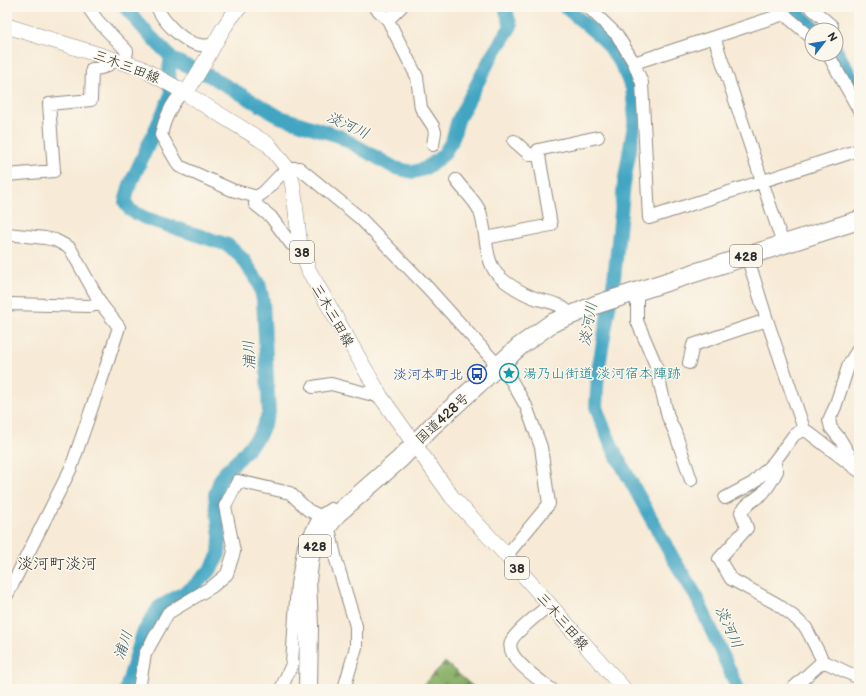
<svg xmlns="http://www.w3.org/2000/svg" width="866" height="696" font-family="'Balsamiq Sans','Klee One',sans-serif">
<defs>
<pattern id="forest-firs" width="22" height="20" patternUnits="userSpaceOnUse"><rect width="22" height="20" fill="#85ad63"/><path d="M5 1l3.5 6h-7zM16 11l3.5 6h-7z" fill="#6d8d52"/></pattern>
</defs>
<rect width="100%" height="100%" fill="#fbf7ec"/>
<filter id="ink" filterUnits="userSpaceOnUse"><feTurbulence type="fractalNoise" baseFrequency=".025" numOctaves="2"/><feDisplacementMap in="SourceGraphic" scale="8" xChannelSelector="R" yChannelSelector="G"/><feConvolveMatrix kernelMatrix="1 2 1 2 8 2 1 2 1" color-interpolation-filters="sRGB"/></filter>
<filter id="wash" filterUnits="userSpaceOnUse"><feTurbulence type="fractalNoise" baseFrequency=".012" numOctaves="4" result="noise"/><feDisplacementMap in="SourceGraphic" scale="16" xChannelSelector="R" yChannelSelector="G"/><feGaussianBlur stdDeviation="0.9" result="paint"/><feColorMatrix in="noise" values="0 0 0 0 0 0 0 0 0 0 0 0 0 0 0 0 0 1.4 0 .05"/><feComposite in="paint" operator="in"/></filter>
<g filter="url(#wash)">
<rect width="100%" height="100%" fill="#f7ead6"/>
<path fill="url(#forest-firs)" stroke="#586c47" d="M445,662L476,689H419Z"/>
<g fill="none" stroke-linecap="round" stroke-linejoin="round">
<path stroke="#43a6c3" stroke-width="14" d="M125,7L149,35L174,60L208,75L280,117L339,136L395,168L413,172L424,169L433,163L443,155L452,141L458,120L491,57L511,26L506,11L509,7
M565,7L604,40L620,62L632,88L635,119L624,184L614,279L598,371L596,407L601,421L614,451L674,560L695,594L738,689
M789,7L817,30
M836,50L859,91
M126,689L143,633L159,607L192,588L211,569L219,554L220,536L215,495L220,480L226,471L241,457L260,434L269,413L263,300L259,283L243,259L228,245L145,218L130,210L125,202L129,187L171,95L169,70L170,62L172,58"/>
</g>
</g>
<g filter="url(#ink)">
<g fill="none" stroke-linecap="round" stroke-linejoin="round">
<g stroke="#918a80" stroke-width="14">
<path id="minor" d="M88,7L97,20L127,51L125,63
M157,7C163,22 184,43 200,45C204,46 208,45 213,45
M375,7L388,20L417,77L421,108L433,126L435,132L433,145
M588,7L617,35L634,63L642,83L649,218L859,150
M810,7L832,26L829,30
M388,20L401,7
M828,54L859,110
M634,63L714,37
M183,92C172,102 164,120 161,135L179,166L232,190L257,197L264,192L287,168H299L360,218L428,288L511,380L526,406L541,447L549,504L506,556
M514,141L530,155H539
M7,175L54,171L49,104L91,100L92,69C103,69 108,66 116,59
M456,180C462,189 477,202 480,212C487,230 484,259 497,274C506,284 525,295 538,299C551,303 562,303 570,315
M257,197L255,204L271,217L291,244L300,246
M7,234L45,238L55,240L70,248L101,304L119,327L108,361L71,468L7,595
M486,238L551,225L538,150L598,137
M783,244L714,37L784,14L812,38
M747,256L767,320L804,429L859,471
M637,292V321L655,363L668,417L675,432L691,480
M7,305L10,304L89,306L101,304
M689,363L693,345L767,320
M313,387L331,384L381,397
M853,467L852,459L840,439L831,428L829,420L835,407L849,364L859,348
M725,498L753,483L774,462
M328,524L336,560L356,626V647L344,689
M549,605C541,612 513,634 511,642C505,658 540,680 551,689
M823,661L859,678
M139,689L145,654L168,613L213,586L227,574L234,552L225,506L238,481L290,493L308,510L320,516
M281,689L292,664L297,584L304,546L320,516L331,509L337,514
M792,689L823,661L806,628L793,616L777,604L731,579L719,559L747,528L741,512C748,502 755,500 763,493C769,486 773,479 777,471L774,462L794,435L804,429"/>
</g>
<g stroke="#918a80" stroke-width="16">
<path id="major" d="M7,26L141,68L177,88L269,145L287,168L292,181L294,194L300,246L309,271L381,397L452,497L497,545L624,689
M186,94C193,81 201,69 208,56C217,39 226,21 240,7"/>
</g>
<g stroke="#918a80" stroke-width="20">
<path id="highway" d="M308,689L309,626L307,581L310,556L319,538L337,514L400,459L432,426L520,346L552,323L598,304L859,220"/>
</g>
<use href="#minor" stroke="#fff" stroke-width="12"/>
<use href="#major" stroke="#fff" stroke-width="15"/>
<use href="#highway" stroke="#fff" stroke-width="18"/>
</g>
</g>
<defs>
<g id="sight-ring" transform="scale(1)"><circle r="9.5" fill="#fbf7ec" stroke="#0f9aa8" stroke-width="1.5"/><path d="M0-6L1.8-2.2L6-1.7L2.9 1.2L3.7 5.4L0 3.3L-3.7 5.4L-2.9 1.2L-6-1.7L-1.8-2.2Z" fill="#0f9aa8"/></g>
<g id="bus-ring" transform="scale(1)"><circle r="9.5" fill="#fbf7ec" stroke="#1a4fb4" stroke-width="1.5"/><path d="M-5-6H5V4H4V6H2V4H-2V6H-4V4H-5ZM-3.5-4V0h7V-4ZM-3.5 1.2v1.5H-2V1.2ZM2 1.2v1.5H3.5V1.2Z" fill="#1a4fb4"/></g>
</defs>
<g fill-rule="evenodd">
<use href="#sight-ring" x="509" y="373"/>
<use href="#bus-ring" x="477" y="374"/>
</g>
<g text-anchor="middle" stroke-width="3" stroke-linejoin="round" paint-order="stroke">
<g fill="#fbf7ec" stroke="#696865" stroke-width="1">
<rect x="290" y="241" width="24" height="22" rx="3"/>
<rect x="730" y="245" width="32" height="22" rx="3"/>
<rect x="299" y="535" width="32" height="22" rx="3"/>
<rect x="505" y="557" width="24" height="22" rx="3"/>
</g>
<g font-size="13" font-weight="bold" fill="#2b2b2b">
<text x="302" y="257">38</text>
<text x="746" y="261">428</text>
<text x="315" y="551">428</text>
<text x="517" y="573">38</text>
</g>
<g font-size="14" fill="#2b2b2b" stroke="#fbf7ec">
<text transform="translate(127 66) rotate(21)" y="5">三木三田線</text>
<text transform="translate(333 315) rotate(60)" y="5">三木三田線</text>
<text transform="translate(442 418) rotate(-43)" y="5">国道428号</text>
<text transform="translate(563 621) rotate(49)" y="5">三木三田線</text>
</g>
<g font-size="14" fill="#0d838f" stroke="#fbf7ec" text-anchor="start">
<text x="523" y="378">湯乃山街道 淡河宿本陣跡</text>
</g>
<g font-size="14" fill="#164399" stroke="#fbf7ec" text-anchor="end">
<text x="463" y="379">淡河本町北</text>
</g>
<g font-size="15" font-style="italic" fill="#355c68" stroke="#fbf7ec">
<text transform="translate(348 125) rotate(25)" y="5">淡河川</text>
<text transform="translate(588 324) rotate(-80)" y="5">淡河川</text>
<text transform="translate(249 355) rotate(-93)" y="5">浦川</text>
<text transform="translate(729 627) rotate(66)" y="5">淡河川</text>
<text transform="translate(123 645) rotate(-71)" y="5">浦川</text>
</g>
<g font-size="16" fill="#2b2b2b" stroke="#fbf7ec">
<text x="57" y="569">淡河町淡河</text>
</g>
</g>
<rect width="866" height="696" fill="none" stroke="#fbf7ec" stroke-width="24"/>
<g transform="translate(824 42) rotate(59)"><circle r="19" fill="#fbf7ec" stroke="#a8a59f"/>
<path d="M0-3L7 15L0 10L-7 15Z" fill="#1f6fb2"/>
<text y="-6" font-size="11" font-weight="bold" text-anchor="middle" fill="#2b2b2b">N</text>
</g>
</svg>
